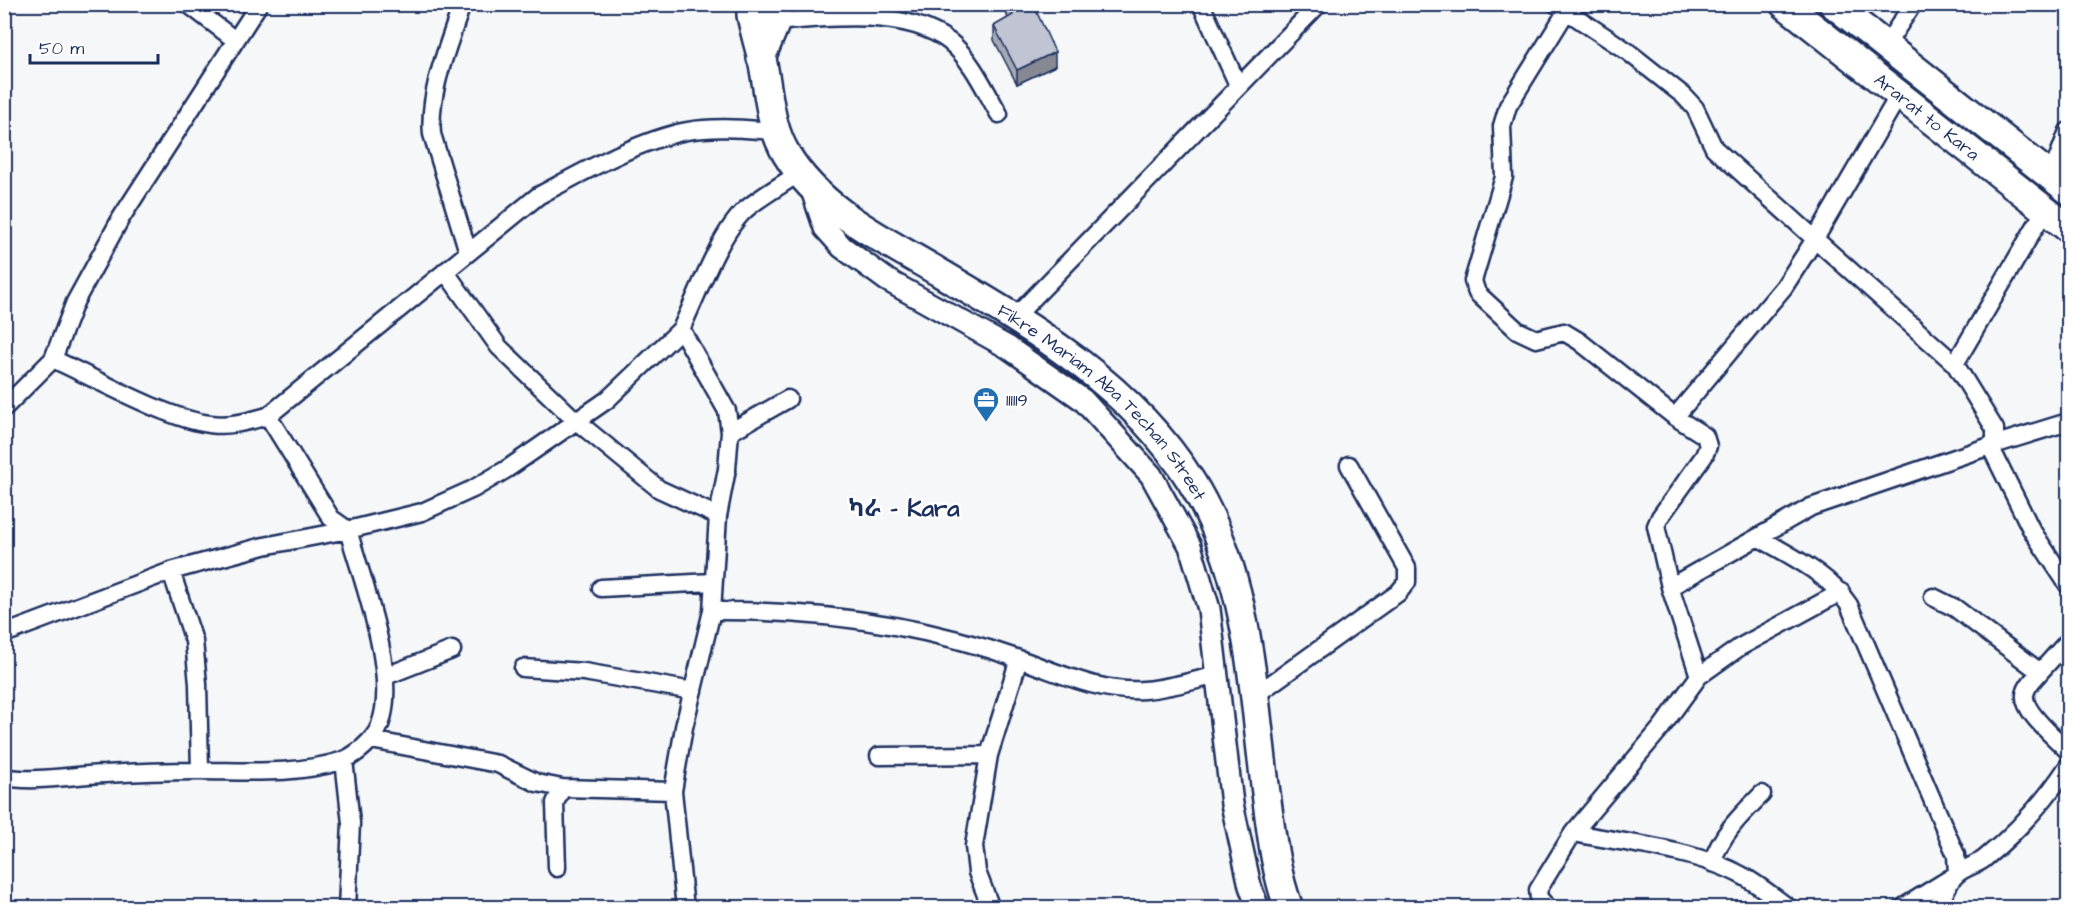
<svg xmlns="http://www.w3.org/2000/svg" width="2073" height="912" font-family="'Architects Daughter','Noto Sans Ethiopic',sans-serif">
<rect width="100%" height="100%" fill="#f6f7f9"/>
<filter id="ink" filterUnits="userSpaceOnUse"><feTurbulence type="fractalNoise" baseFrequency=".0167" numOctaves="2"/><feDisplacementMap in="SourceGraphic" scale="12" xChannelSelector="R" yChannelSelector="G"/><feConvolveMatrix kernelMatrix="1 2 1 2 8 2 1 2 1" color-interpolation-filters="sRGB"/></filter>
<g filter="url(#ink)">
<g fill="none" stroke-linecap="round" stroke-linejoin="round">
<g stroke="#1b2f5e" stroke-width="21">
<path id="minor" d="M188,4L235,40
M462,4C449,45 428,91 432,134L468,252
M1201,4L1238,85
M1556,4L1627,51L1684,96L1695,108L1714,148L1815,239L1784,287L1675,417
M1571,4L1508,106L1502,126L1504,177L1473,281L1477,293L1517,330L1536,339L1564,332L1579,341L1675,417L1705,436L1708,446L1704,456L1660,517L1656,526L1670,587L1699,676L1661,728L1573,833
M776,22C827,17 906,8 950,42C972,60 985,90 999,114
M1886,45L1913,4
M1899,95L1815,239L1955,364
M2051,176L2068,131
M445,271L499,347L575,420L659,489L718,516
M1014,318L1319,4
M53,359L75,302L121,218L259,4
M4,408L53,359C94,378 167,419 210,424C230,427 249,421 268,416
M2068,422L1990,446L2031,529L2068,585
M730,432L788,399
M348,530L331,518L268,416L538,196C581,173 639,140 687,131C716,126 745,129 775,131
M1758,537C1790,556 1828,573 1849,605L1956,855L1957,874L1902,908
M171,571L194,641L198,684L200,771
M1670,587L1811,507L1990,446L1995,440V429L1955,364L2045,210
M601,588L712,582
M1933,597L1955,608L2040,672C2036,677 2028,684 2026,691C2018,709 2056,738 2068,751
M712,611C816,610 921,624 1019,659
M4,634L171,571L264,546L348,530
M523,668L584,672L693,691
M2040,672L2068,641
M386,676L452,650
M1699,676L1740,647L1841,592
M1254,696L1398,593L1407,582V568L1349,465
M371,740L498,764L537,783L562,788L673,791
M879,756L989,755
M344,760L351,823L347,908
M4,777C37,783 72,775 105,774C136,772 169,771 200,771C248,771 295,775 341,761C356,756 375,739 380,725C399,675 362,580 348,530L422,512L473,489L507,469L607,400L681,329
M1712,863C1721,834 1741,815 1762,794
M557,868L555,803L562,788
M685,908L673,791L684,727L712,611L718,516L727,469L730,432L727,411L681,329C697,296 719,234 745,210C761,196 782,185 799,173
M991,908L977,872L974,846L989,755L1019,659C1059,673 1101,693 1144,690C1169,688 1193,681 1217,675
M1548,908L1539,898L1538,890L1573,833C1627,843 1695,850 1743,876C1759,885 1774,897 1789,908
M1939,908C1943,897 1947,883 1956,875C1963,868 1976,865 1984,859C2017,832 2045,801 2068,766"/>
</g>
<g stroke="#1b2f5e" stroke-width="26">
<path id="tertiary" d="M811,187L825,228L842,247L887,280L1009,348L1083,400L1151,475L1190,546L1209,609L1232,804L1250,886L1258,908"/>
</g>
<g stroke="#1b2f5e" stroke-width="32">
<g id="primary">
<path id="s1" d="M751,4V15C754,30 758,44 762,59C769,91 769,126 787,155C820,209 877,236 930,267C1028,325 1129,382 1191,481C1250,576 1252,685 1266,793C1271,831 1275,872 1289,908"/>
<path id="s2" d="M1784,4L2068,228"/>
<path d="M1833,4L2068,190"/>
<path d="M761,58L776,22L777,4"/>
</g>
</g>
<use href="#minor" stroke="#fff" stroke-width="16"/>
<use href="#tertiary" stroke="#fff" stroke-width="21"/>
<use href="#primary" stroke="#fff" stroke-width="27"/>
</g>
<path fill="#a5a9b5" stroke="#1b2f5e" stroke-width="1.5" d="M1004,4H1033L1055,66L1017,84L994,40V26L1008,18L1004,9Z"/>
<path fill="#868994" stroke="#1b2f5e" stroke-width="1.5" d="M1055,52V66L1017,84V70Z"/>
<path fill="#c0c4d3" stroke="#1b2f5e" stroke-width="1.5" d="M1008,4H1033L1055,52L1017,70L994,26L1013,15Z"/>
</g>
<defs>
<g id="office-pin" transform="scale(1.35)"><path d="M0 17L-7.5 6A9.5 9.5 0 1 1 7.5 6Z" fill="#1f6fb2" stroke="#fff"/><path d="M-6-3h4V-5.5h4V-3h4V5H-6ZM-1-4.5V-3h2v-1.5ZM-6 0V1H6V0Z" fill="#fff"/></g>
</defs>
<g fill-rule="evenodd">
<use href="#office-pin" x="986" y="400"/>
</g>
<g text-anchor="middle" stroke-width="5" stroke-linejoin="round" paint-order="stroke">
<g font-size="18" fill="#1b2f5e" stroke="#fff">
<text dy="6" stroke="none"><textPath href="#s2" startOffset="182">Ararat to Kara</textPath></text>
<text dy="6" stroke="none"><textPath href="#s1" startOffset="561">Fikre Mariam Aba Techan Street</textPath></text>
</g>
<g font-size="18" fill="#1b2f5e" stroke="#fff" text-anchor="start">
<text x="1006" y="406">111119</text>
</g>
<g font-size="24" font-weight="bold" fill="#1b2f5e" stroke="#fff">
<text x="904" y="516">ካራ - Kara</text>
</g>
</g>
<rect width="2073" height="912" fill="none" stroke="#fff" stroke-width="24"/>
<rect x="12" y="12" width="2049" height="888" fill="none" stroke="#1b2f5e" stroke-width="2" filter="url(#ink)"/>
<path d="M30 54v9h128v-9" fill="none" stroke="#1b2f5e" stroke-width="3"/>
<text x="39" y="54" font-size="18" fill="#1b2f5e" stroke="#ffffff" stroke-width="4.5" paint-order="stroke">50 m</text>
</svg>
